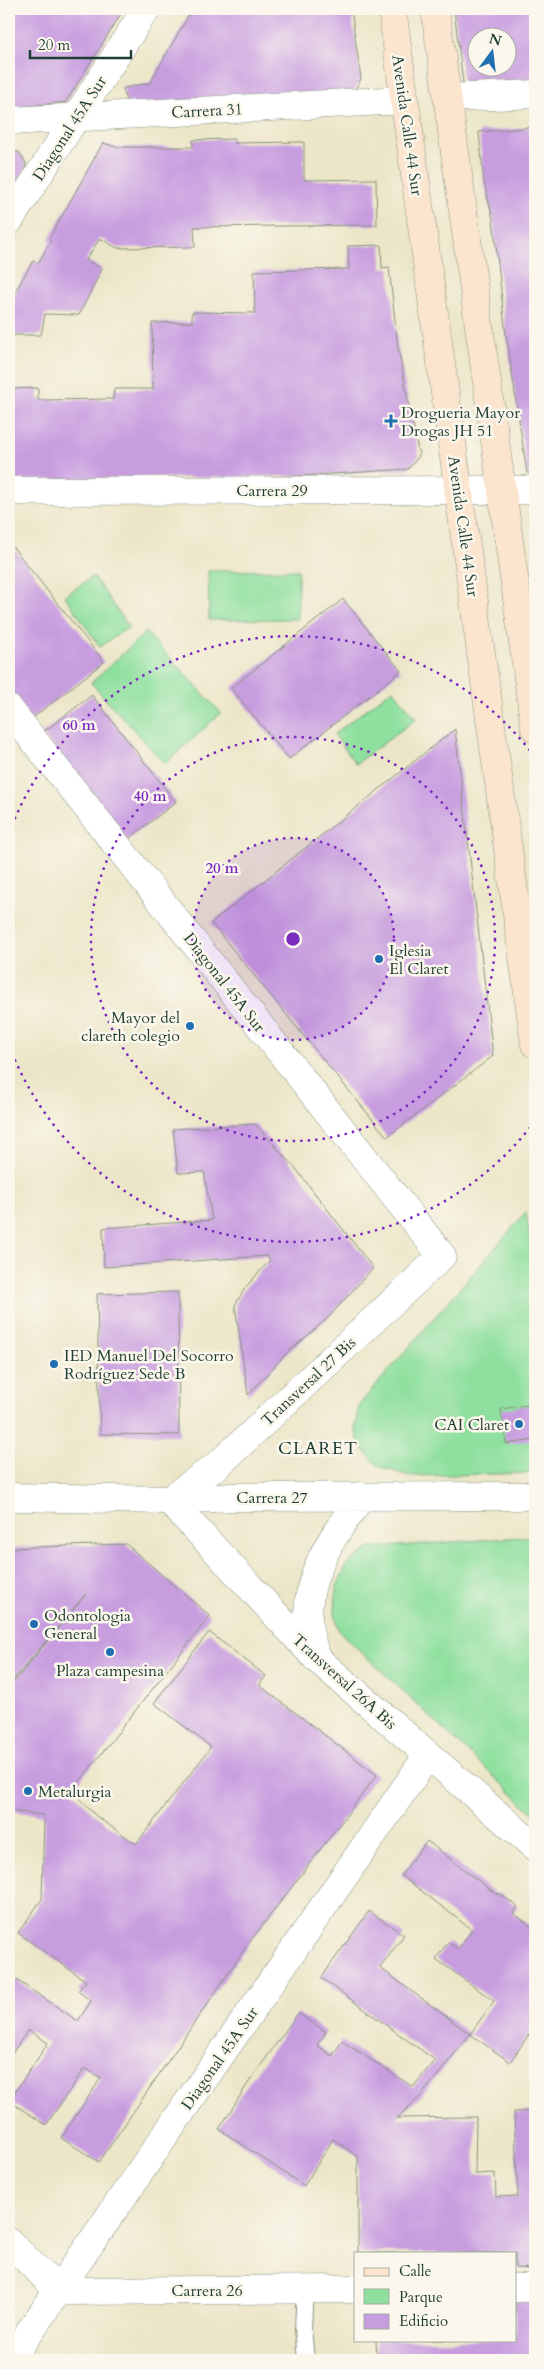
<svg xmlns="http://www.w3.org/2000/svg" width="544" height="2369" font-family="Cardo,serif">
<rect width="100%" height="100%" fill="#fbf7ec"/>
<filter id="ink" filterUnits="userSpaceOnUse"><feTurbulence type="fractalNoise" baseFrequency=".02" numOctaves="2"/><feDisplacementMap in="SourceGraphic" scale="10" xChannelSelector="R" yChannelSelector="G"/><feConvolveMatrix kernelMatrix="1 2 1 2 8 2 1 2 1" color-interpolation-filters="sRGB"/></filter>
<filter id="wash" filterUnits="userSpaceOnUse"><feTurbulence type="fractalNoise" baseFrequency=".0096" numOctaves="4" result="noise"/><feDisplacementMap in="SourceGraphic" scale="20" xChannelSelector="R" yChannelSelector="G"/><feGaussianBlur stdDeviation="1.12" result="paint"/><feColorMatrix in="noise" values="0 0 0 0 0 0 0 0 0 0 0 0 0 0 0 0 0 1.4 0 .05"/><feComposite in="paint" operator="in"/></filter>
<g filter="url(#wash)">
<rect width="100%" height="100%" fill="#ece6c9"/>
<path fill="#8fe09f" stroke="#578e6a" d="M298,570V619L209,620L208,571Z
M93,576L129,627L100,647L65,596Z
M146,632L221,713L165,764L91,683Z
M393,689L416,719L356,764L334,734Z
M526,1212L535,1276V1473L409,1476L378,1466L359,1444L355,1427L359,1405Z
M535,1536V1815L339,1631L335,1614L336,1588L347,1564L370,1548Z"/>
<g id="blocks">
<path fill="#c89de0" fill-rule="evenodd" d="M9,9H124L66,102L9,108Z
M192,9H351L361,79L354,91L127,106L123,88L150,83Z
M454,9H535V81L464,91ZM476,38H506V68H476Z
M535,127V473H527L505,327L493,219L484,182L479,132Z
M234,139V143L304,142V180L376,179L377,225L194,227L195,247L117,248L100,238L86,260L102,269L79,315L45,314L41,335H9V302L33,261L38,263L51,241L49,239L103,143L116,147H193V140Z
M9,152H19L26,163L25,172L9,197Z
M381,245L382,268L389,267L398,348L419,456L408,469L302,476L9,480V389L38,388V400L113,399L114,389H153L152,323L192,322V312L255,313L254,271L349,269L348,246Z
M12,546L104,662L30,720L9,694V549Z
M343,599L401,671L289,759L231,688Z
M92,695L176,802L126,841L42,733Z
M455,729L493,1056L387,1137L211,923Z
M255,1124L296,1169L373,1268L328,1318L285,1355L248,1395L235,1305L245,1288L270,1260L267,1256L104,1267L103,1228L212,1220L204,1172L178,1173L173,1129Z
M178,1292L179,1435L100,1434L97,1294Z
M535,1404V1440L506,1444L501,1409Z
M126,1544L210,1616L72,1791L96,1816L136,1844L211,1747L154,1703L209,1632L266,1676L259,1685L377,1775L249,1943L99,2162L61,2138L101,2078L85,2068L46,2125L9,2101L48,2043L28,2030L9,2058V1975L78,2021L91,2001L78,1991L86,1981L18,1933L42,1899L44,1815L9,1811V1688L86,1594L9,1685V1548Z
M427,1841L497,1895L499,1893L518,1907L513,1913L535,1929V2026L510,2062L470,2034L422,2095L397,2118L476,2117L475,2174L495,2173L496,2197L518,2196L514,2112L535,2111V2269L515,2268V2253H358V2157L333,2139L304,2186L219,2129L249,2082L298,2013L326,2032L317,2045L332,2056L342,2041L413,2087L435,2060L321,1978L369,1911L404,1935L380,1968L470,2034L494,2001L436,1959L448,1942L458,1949L472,1930L401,1875Z
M532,2031H535V2072H534Z
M535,2301V2360H377L376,2340H515V2302Z"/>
</g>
</g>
<g filter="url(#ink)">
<use href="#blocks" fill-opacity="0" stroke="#86927e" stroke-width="1"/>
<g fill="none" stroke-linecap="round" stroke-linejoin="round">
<g stroke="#86927e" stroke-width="18">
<path id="service" d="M305,2289L303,2329L306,2360"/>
</g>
<g stroke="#86927e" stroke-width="29">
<path id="minor" d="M448,98L535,94
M9,121L404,100
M9,221L146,9
M9,491L535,490
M9,709L442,1256L218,1465L169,1500L317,1659L535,1847
M9,2242L59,2291L355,2289
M515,2288H535
M10,2360L428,1755"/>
</g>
<g stroke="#86927e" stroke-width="29">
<path id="tertiary" d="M9,1497L169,1500L235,1497L535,1496
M317,1659C314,1649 310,1639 309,1629C302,1577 333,1536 362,1496"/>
</g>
<g stroke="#86927e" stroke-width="29">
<path id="secondary" d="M392,9L535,1044
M435,9L535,728"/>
</g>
<use href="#service" stroke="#fff" stroke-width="16"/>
<use href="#minor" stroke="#fff" stroke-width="28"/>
<use href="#tertiary" stroke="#fff" stroke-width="28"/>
<use href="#secondary" stroke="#fce5cf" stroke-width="28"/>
</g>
</g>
<circle cx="293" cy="939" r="101" fill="#7b2cbf" fill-opacity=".12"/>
<g fill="none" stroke="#7b2cbf" stroke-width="2.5" stroke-dasharray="2.5 5">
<circle cx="293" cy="939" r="101"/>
<circle cx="293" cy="939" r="202"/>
<path d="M535 1121A303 303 0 0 1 9 1045M9 833A303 303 0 0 1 535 757"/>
</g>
<g fill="#1f6fb2" stroke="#fbf7ec" stroke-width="2">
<path d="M388.5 413.5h5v5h5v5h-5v5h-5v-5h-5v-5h5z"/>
<circle cx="379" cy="959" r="5"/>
<circle cx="190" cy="1026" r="5"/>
<circle cx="54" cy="1364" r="5"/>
<circle cx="519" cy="1424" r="5"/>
<circle cx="34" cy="1624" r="5"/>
<circle cx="110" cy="1652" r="5"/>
<circle cx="28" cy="1791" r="5"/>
</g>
<g text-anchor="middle" stroke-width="5" stroke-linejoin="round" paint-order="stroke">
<g font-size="16" fill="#1f3d34" stroke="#fbf7ec">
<text transform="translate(207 110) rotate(-3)" y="6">Carrera 31</text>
<text transform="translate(408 125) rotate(82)" y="6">Avenida Calle 44 Sur</text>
<text transform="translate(69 128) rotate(-57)" y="6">Diagonal 45A Sur</text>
<text x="272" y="496">Carrera 29</text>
<text transform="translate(464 526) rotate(82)" y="6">Avenida Calle 44 Sur</text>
<text transform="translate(225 982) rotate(52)" y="6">Diagonal 45A Sur</text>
<text transform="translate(308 1381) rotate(-43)" y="6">Transversal 27 Bis</text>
<text x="272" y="1503">Carrera 27</text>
<text transform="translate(345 1681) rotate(42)" y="6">Transversal 26A Bis</text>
<text transform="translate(219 2058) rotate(-55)" y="6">Diagonal 45A Sur</text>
<text x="207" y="2296">Carrera 26</text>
</g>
<g font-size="16" fill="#1f3d34" stroke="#fbf7ec" text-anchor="start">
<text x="401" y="418">Drogueria Mayor<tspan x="401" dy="18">Drogas JH 51</tspan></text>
<text x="389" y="956">Iglesia<tspan x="389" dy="18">El Claret</tspan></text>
<text x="180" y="1023" text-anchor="end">Mayor del<tspan x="180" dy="18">clareth colegio</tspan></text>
<text x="64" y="1361">IED Manuel Del Socorro<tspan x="64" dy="18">Rodríguez Sede B</tspan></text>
<text x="509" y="1430" text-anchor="end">CAI Claret</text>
<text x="44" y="1621">Odontologia<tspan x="44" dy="18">General</tspan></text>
<text x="110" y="1676" text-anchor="middle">Plaza campesina</text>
<text x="38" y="1797">Metalurgia</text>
</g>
<g font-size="18" letter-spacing="1" fill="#1f3d34" stroke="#fbf7ec">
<text x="318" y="1454">CLARET</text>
</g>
</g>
<circle cx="293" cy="939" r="8" fill="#7b2cbf" stroke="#fbf7ec" stroke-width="2.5"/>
<g font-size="15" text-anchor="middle" font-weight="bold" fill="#7b2cbf" stroke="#fbf7ec" stroke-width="5" stroke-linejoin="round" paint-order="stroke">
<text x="79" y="730">60 m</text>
<text x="150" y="801">40 m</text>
<text x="222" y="873">20 m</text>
</g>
<rect width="544" height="2369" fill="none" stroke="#fbf7ec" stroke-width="30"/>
<rect x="354" y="2252" width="162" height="90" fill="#fbf7ec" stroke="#a3ada2"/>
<rect x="364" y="2268" width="25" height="8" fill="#fce5cf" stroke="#a3ada2"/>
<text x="399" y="2276" font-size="15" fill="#1f3d34">Calle</text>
<rect x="364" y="2289" width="25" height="15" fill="#8fe09f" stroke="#a3ada2"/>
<text x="399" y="2302" font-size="15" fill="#1f3d34">Parque</text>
<rect x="364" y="2314" width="25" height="15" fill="#c89de0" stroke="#a3ada2"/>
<text x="399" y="2326" font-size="15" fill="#1f3d34">Edificio</text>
<g transform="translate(492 52) rotate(15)"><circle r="24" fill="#fbf7ec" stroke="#a3ada2"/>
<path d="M0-4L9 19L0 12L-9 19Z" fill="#1f6fb2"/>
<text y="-8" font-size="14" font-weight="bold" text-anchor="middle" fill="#1f3d34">N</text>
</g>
<path d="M30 50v8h101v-8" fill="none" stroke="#1f3d34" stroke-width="2.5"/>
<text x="38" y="50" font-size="15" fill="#1f3d34" stroke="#fbf7ec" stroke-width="4" paint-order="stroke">20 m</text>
</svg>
